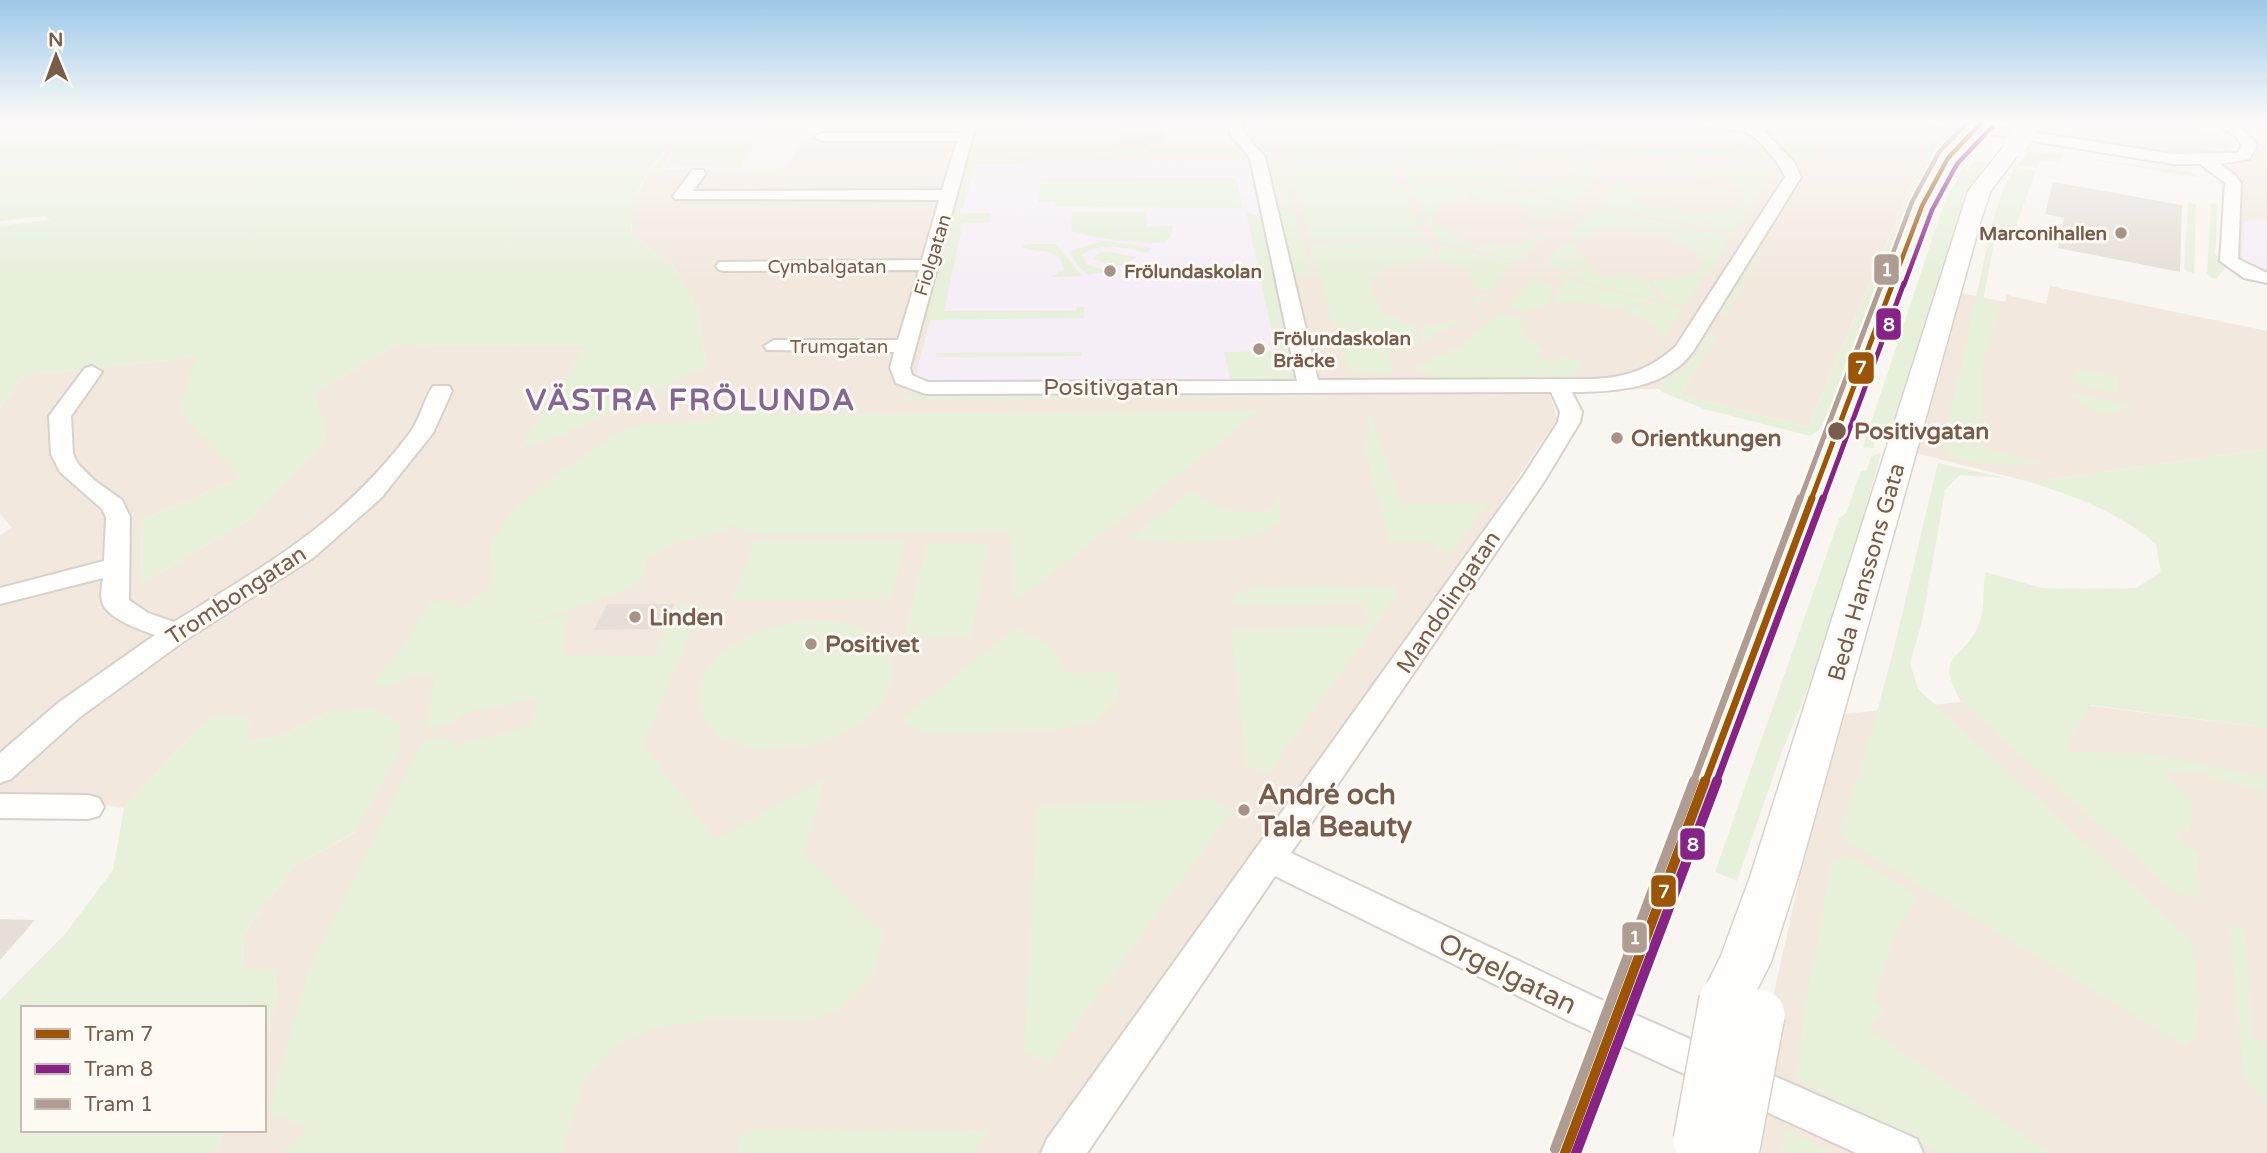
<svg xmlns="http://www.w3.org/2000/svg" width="2267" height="1153" font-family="'Varela Round',sans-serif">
<rect width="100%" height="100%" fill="#f9f5f0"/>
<path fill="#f2e8de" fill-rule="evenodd" d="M676,120H690L663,168H787L812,120H1812L1799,123L1821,126L1829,120H1857L1858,125L1932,137L1808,427L1681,395L1716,336L1678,374L1662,380L1659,389L1549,391L1557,419L1433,605L1039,1153H214L226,1130H264V1035L277,1000L275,969H243L242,936L294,866L355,833L331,711L281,736L247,743L201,724L124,808L59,797L0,796V535L12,528L0,514V408L25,376L196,357L219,453L241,478L142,520L141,584L255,516L315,393L395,345L587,346L519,449L706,366L698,309L673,265L632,235V211L635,200L647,174L663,155L676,128ZM1795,124L1782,131L1827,140L1810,159L1774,126Z
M2225,120H2267V220L2244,222L2242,263L2234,262L2237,186L2218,165L2252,159L2259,148L2251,134Z
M2050,286L2267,331V449L2030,482L1916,453L1949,321L1961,293L2005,302L2007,295L2046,304Z
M1996,694L2267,728V1153H1747L1769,1015L1820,787L1844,714L1961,702Z"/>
<path fill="#f6eef6" d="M690,120H812L787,168L663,169Z
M1249,160L1305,381H914L973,161Z
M2267,220V274L2242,263V237L2244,221Z"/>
<path fill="#e7f0db" d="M0,120H676C676,142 659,156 648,172C636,191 630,213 632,235L673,265L698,309L706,366L562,435L518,449L586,346L395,345L315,393L327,439L255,516L141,584L142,520L241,478L178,410L196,357L25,376L0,408V226L50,220L45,216L0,221Z
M690,120H738L736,124H768L739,168L672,165L670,157Z
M980,120H1263L1271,157L969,153Z
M1303,120H1347L1327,125L1322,131L1326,138C1347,150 1372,145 1393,155L1283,156L1278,133Z
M1418,120H1419L1471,131L1437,155H1398L1400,149L1418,136L1416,129L1427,128L1424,124L1412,123Z
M1586,120H1598L1569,143L1527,135L1538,125L1569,130L1566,126Z
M1602,120L1622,126L1625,135L1639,143L1634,146L1675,151L1679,155H1622L1573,144Z
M1653,120C1683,120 1723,122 1747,142L1734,155H1689L1688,152L1722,148L1728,141C1712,121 1676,120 1653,120Z
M1812,120H1829L1821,126L1797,123L1783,130L1828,140L1817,159H1810L1808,163C1792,157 1767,147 1774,126Z
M1857,120H1901L1952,129L1954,138L1960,139L1943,152L1924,182L1852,366L1850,386L1842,384L1820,430L1810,436L1704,409L1662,392L1659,389L1662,380C1688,371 1696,357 1709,334L1717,335L1681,395L1808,427L1932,138L1857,125Z
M2078,120H2166L2231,139L2233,144L2231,149C2203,167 2080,142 2043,137L2053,129H2060L2055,127Z
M1475,132L1517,140L1527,149L1497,150L1475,158L1440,157L1451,156L1455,152L1448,151Z
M2029,151L2191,172L2201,178L2063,155L2059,163L2041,160L2037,168L2017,165Z
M1274,158L1279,160L1292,208H1273L1267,184L1273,183L1267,160Z
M1284,158H1390L1426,238L1310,239Z
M1396,158C1442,154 1500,156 1533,194L1458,179L1406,177Z
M970,160H1026L1025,164H976L963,208H957Z
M1975,161L1986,163L1967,202L1889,432L1876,435L1874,448L1863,447L1944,203L1962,168L1969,169Z
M1746,163L1775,170L1733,234L1720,231L1692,212L1728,211L1742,204L1745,195C1728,174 1694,183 1677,164Z
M1572,165H1592L1598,169L1574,202L1539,195L1529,185C1546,183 1566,174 1581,177L1586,174L1576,171Z
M2016,167L2036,171L2018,220L2016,241L1995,238L1983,300L2001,305L1983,360L1981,447L2044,463C2022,467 1956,468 1943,447L1993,220L2004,188Z
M1143,178H1236L1243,208L1055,207L1056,202H1038L1041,179Z
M1406,178L1458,181L1470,199L1441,204L1432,215L1424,214L1418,203L1423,202H1417Z
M1619,181L1628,185L1640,197L1632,199C1647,208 1669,204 1687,211C1695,214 1704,222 1711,228L1596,206Z
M1466,183L1574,204L1562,217H1535L1521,210L1529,207C1515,202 1492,201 1476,200Z
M2188,203L2196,204L2194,273L2186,271L2184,267Z
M2214,203L2218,205L2215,254L2226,266L2217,278H2212L2207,273L2211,204Z
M1594,208L1700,229L1701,230L1660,234L1615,230L1596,232L1578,240L1567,237Z
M1275,210H1294L1312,277L1292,273Z
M1072,212H1146L1147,227L1172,226L1173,233L1164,243C1133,242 1102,240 1071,231Z
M1246,212L1265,218L1301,377L1288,382L1231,383L1224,352L1276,351Z
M955,213H991L990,223H963L944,311H1076L1077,307H1084V318L926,320Z
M1425,216H1431C1437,231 1461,239 1474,244L1468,249L1437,242Z
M1710,231L1731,236L1686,305L1665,301L1651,280C1668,279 1697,281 1704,261L1696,251L1665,236Z
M1535,234L1544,235L1521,261L1474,250L1480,244L1516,245L1527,242Z
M1104,241L1153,248L1146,253C1125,247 1101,241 1082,255L1086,264L1108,271L1089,275L1077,265L1070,251Z
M1425,241L1434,244L1430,259L1383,269L1369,286L1384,314L1415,325L1418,343L1388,352L1393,374H1354L1347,366L1309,243Z
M1564,242L1575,245L1576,252L1591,264L1565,272L1546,262Z
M1029,244H1056L1082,276L1051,277L1064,270L1060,258C1048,248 1032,253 1021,246Z
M1441,245L1514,262L1492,290L1476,289L1468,273L1476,270L1435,260Z
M1758,249L1764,250L1726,315L1719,313Z
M1109,252L1137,257L1118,268L1093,259L1098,253Z
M1593,266L1598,268L1592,272L1607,278L1614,274L1647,279L1660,300L1586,283L1568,274Z
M1562,275L1581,284L1651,300L1616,308L1580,302H1554L1557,287L1566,283L1559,276Z
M1533,278L1553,288L1550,302L1525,313L1507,307Z
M1479,294L1487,295L1456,324L1423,341L1421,326C1444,326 1468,316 1479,294Z
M1655,302L1683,308L1662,341L1653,324L1623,310Z
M1502,312L1519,319L1526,337L1544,350L1535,355L1550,362L1561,357L1582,361L1576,376L1435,378L1416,368L1462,345Z
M1082,352V356L936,357V353Z
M2078,369L2118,377V395L2070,381Z
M917,392L1089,391L1090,392L1089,399L902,400Z
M1099,392H1334V393L1328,397L1111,399L1101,397Z
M2069,392L2132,406V409L2121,407L2111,414C2092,412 2082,406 2069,392Z
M758,410L770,415L1262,410L1015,602L1010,532L758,534L730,525L726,530L674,544L648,558L642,580L627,590L519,627L571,614L564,629L563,655L655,656L677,604H702L644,745L715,840L825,778L804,854L876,928L884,930L873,977L840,1010L807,1021L719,1019L657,1027L615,1045L584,1081L562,1153H282L307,1129L268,1111L312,961L422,741L443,737L456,745L533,726L536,698L465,713L450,724L426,729L435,677L413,674L389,687L370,684L404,646L429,602L454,600L461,610L493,585L489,545L510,514L548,481L616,434L638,425L708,421L720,411Z
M1369,411L1401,504L1488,503L1451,553L1435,549L1433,542H1390L1364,447L1369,436Z
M2267,449V728L2090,705L2064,752L2145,753L2267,778V791L2211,779L2206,772L2164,773L2192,803L2190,831H2178L2179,840L2197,853L2201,898L2177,894L1961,702C1934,652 1960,664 1978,627C1985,613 1983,588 1985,572L2042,588L2096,589L2136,588L2161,572L2156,544C2116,511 2080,498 2030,482Z
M1881,453L1833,628L1782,751L1737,881L1715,872L1839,519L1846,513L1861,471L1867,470L1871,457Z
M1938,463L2006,478L1960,475L1945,490L1922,622L1910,663L1918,689L2191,940L2200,1006L2195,1036L2185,1046L1847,841L1840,830C1883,710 1908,586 1938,463Z
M1192,490C1219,511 1232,514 1267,511L1280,495V523C1246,547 1171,544 1130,539Z
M755,541H905L891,599L732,600Z
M927,544H988L971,637L904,636Z
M1372,586L1394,587L1398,594L1268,774L1246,766L1231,629L1369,625L1362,604L1233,605L1235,594C1264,581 1336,588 1372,586Z
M810,620C822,621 836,620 847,623C861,627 874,635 882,646C915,687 858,734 819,743C792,750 763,752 735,744C723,740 705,725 702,713C686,651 762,626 810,620Z
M1015,628L1051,645L1068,673L1120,672L1117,701L1095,722L1047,731L923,734L902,719Z
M378,709L401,725L399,753L354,833L294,866L242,936L243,969H275L277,1000L264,1035V1008H23V1130H226L214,1153H0V1000L65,934L113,870L124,808L201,724L223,712L251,719L248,743L281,736L331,711Z
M1209,799L1233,810L1047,1065L1024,1051L1037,805Z
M1842,856L1855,858L1919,897C1896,924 1884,966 1874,1000L1884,1011L1869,1029L2050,1153H1938L1797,1079L1802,1026L1831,864Z
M2229,925L2246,931L2252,1036L2267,1043V1103L2244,1078Z
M1785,1128L1834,1153H1781Z
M743,1129L990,1130L974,1153H737Z"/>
<path fill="#e6ded7" d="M1119,120L1163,121L1165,142H1148V147H1119Z
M2053,182L2182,205L2180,272L2058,248L2064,218L2045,214Z
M607,604H674L663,629L594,630Z
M0,919L35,920L0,960Z"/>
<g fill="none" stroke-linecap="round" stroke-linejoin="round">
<g stroke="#d7d1cb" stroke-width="4">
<path id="street" d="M963,120H977L910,368L912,375L928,382L1297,381L1250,158L1230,134L1227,120H1241L1244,133L1265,157L1318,380L1594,379C1628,377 1651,369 1676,346L1785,177C1781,165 1757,135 1745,132C1731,127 1709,130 1697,120H1728L1754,125L1757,120H1771L1764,131L1794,162L1801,177L1694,350C1667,389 1615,392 1572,392L1582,412L1580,422L1545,480L1291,853L1595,997L1917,1139L1923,1153H1856L1569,1021L1275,876L1087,1153H1041L1047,1139L1522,478L1558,422L1560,412L1551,392L925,394L896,383L890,368L894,352L767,350L764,346L774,340H898L919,270L725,271L719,270L716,266L719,262L922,260L939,200L675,199L673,196L693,170H703L706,173L693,191L942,190L957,141H821L814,137L821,133H959Z
M1921,120H1954L2173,154L2238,153L2242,145L2235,136L2211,120C2233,120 2244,128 2257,145L2249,159L2220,164L2234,174L2241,183L2238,259L2267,273V283L2244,278L2220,261L2225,183L2200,164H2173L1928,124Z
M92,366L102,372L71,416L73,454L78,464L94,480L122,500L130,517L129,600L148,613L174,622C266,565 343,522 409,434C420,420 423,401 433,386H449L452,391L433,433L381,498L313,558L187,639L80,717L11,779L0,783V753L58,703L155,635C141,630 105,618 102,601C100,594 102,585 103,578L0,604V588L104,561L106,517L102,509L60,472L51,454L49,416L85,368Z
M0,794L88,795L99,798L104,807L99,816L88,819L0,818Z"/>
</g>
<g stroke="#d9d2cb" stroke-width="3">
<path id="secondary" d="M2015,139L2025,145L1990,192L1981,220L1798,877L1771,962L1744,1016L1725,1023L1706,1016L1699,1000L1721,956L1750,877L1968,191L2008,141Z"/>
</g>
<use href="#street" fill="#fefefd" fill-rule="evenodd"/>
<use href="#secondary" fill="#fefefd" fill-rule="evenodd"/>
<g stroke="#d9d2cb" stroke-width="24" stroke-linecap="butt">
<path id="secondary-bridge-far1" d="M2015,145L2026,130"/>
</g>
<g stroke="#d9d2cb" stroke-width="54" stroke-linecap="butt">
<path id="secondary-bridge" d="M1699,1141L1725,1000
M1733,1153L1759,1015"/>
</g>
<use href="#secondary-bridge-far1" stroke="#fefefd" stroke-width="23"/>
<use href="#secondary-bridge" stroke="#fefefd" stroke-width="51"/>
<g stroke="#fffaf3" stroke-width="8">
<path id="tram-1-far3" d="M1892,285L1922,206L1948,158L1984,120"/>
</g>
<g stroke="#fffaf3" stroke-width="10">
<path id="tram-1-far2" d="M1811,500L1893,283"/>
</g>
<g stroke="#fffaf3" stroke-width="12">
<path id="tram-1-far1" d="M1705,783L1812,498"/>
</g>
<g stroke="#fffaf3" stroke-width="15">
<path id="tram-1" d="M1565,1153L1705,781"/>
</g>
<g stroke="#fffaf3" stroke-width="8">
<path id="tram-2-far3" d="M1904,285L1932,210L1957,164L1992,127"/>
</g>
<g stroke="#fffaf3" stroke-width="10">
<path id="tram-2-far2" d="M1823,500L1904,283"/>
</g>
<g stroke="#fffaf3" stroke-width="12">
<path id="tram-2-far1" d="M1716,783L1823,498"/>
</g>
<g stroke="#fffaf3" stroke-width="15">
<path id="tram-2" d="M1576,1153L1717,781"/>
</g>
<g stroke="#fffaf3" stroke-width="8">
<path id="tram-3-far3" d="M1881,285L1912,202L1939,152L1970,120"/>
</g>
<g stroke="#fffaf3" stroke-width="10">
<path id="tram-3-far2" d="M1800,500L1882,283"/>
</g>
<g stroke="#fffaf3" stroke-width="12">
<path id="tram-3-far1" d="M1693,783L1800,498"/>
</g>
<g stroke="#fffaf3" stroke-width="15">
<path id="tram-3" d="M1555,1149L1694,781"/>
</g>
<use href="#tram-1-far3" stroke="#9c5506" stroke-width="4.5"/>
<use href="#tram-1-far2" stroke="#9c5506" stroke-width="5"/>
<use href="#tram-1-far1" stroke="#9c5506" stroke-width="7"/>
<use href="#tram-1" stroke="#9c5506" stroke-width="10"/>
<use href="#tram-2-far3" stroke="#872387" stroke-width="4.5"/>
<use href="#tram-2-far2" stroke="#872387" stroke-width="5"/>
<use href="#tram-2-far1" stroke="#872387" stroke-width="7"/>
<use href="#tram-2" stroke="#872387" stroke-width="10"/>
<use href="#tram-3-far3" stroke="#af9d94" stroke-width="4.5"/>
<use href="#tram-3-far2" stroke="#af9d94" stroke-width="5"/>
<use href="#tram-3-far1" stroke="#af9d94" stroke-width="7"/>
<use href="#tram-3" stroke="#af9d94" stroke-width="10"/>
</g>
<linearGradient id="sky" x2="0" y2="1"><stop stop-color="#9ec9e9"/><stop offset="0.43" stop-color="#fcfaf8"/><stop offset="1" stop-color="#fcfaf8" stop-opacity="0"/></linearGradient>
<rect width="2267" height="281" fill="url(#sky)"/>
<g fill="#a69286" stroke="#fffaf3" stroke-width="2.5">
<circle cx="2121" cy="233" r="7"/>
<circle cx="1110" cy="271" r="7"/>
<circle cx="1259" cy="349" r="7"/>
<circle cx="1617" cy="438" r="7"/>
<circle cx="635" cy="617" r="7"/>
<circle cx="811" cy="644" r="7"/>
<circle cx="1244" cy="810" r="7"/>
</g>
<circle fill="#7a5c4d" stroke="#fffaf3" stroke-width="2.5" cx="1837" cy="431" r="10"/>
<g text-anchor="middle" stroke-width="6" stroke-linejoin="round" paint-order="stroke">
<g font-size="19" font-weight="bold" fill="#7a5c4d" stroke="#fffaf3" text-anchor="start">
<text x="2107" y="240" text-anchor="end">Marconihallen</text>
<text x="1124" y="278">Frölundaskolan</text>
<text x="1273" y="345">Frölundaskolan<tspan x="1273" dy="22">Bräcke</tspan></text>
</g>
<g font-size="19" fill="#7a5c4d" stroke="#fffaf3">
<text transform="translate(932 255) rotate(-73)" y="7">Fiolgatan</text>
<text x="827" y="273">Cymbalgatan</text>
<text x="839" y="353">Trumgatan</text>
</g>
<g font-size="23" fill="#7a5c4d" stroke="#fffaf3">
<text x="1111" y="395">Positivgatan</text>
<text transform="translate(1866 572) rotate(-74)" y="8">Beda Hanssons Gata</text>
<text transform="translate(236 595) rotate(-33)" y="8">Trombongatan</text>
<text transform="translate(1448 602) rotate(-56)" y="8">Mandolingatan</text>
</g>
<g font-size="23" font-weight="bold" fill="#7a5c4d" stroke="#fffaf3" text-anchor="start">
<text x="1854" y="439">Positivgatan</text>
</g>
<g font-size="23" font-weight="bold" fill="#7a5c4d" stroke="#fffaf3" text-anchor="start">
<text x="1631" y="446">Orientkungen</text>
<text x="649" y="625">Linden</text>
<text x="825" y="652">Positivet</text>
</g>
<g font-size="28" font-weight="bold" fill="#7a5c4d" stroke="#fffaf3" text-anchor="start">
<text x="1258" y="804">André och<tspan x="1258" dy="32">Tala Beauty</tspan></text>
</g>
<g font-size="28" fill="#7a5c4d" stroke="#fffaf3">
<text transform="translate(1508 973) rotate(26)" y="10">Orgelgatan</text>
</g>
<g font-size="30" font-weight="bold" letter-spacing="2" fill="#846695" stroke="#fffaf3">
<text x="691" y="410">VÄSTRA FRÖLUNDA</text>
</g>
</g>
<g stroke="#fffaf3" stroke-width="2.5">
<rect x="1873" y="253" width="27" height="33" rx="7" fill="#af9d94"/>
<rect x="1875" y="307" width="27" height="34" rx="7" fill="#872387"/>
<rect x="1847" y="351" width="28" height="34" rx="7" fill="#9c5506"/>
<rect x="1679" y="827" width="27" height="34" rx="7" fill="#872387"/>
<rect x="1650" y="874" width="27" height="34" rx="7" fill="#9c5506"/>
<rect x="1621" y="921" width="27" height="33" rx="7" fill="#af9d94"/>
</g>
<g font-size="19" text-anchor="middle" font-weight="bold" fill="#fff">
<text x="1887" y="276">1</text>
<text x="1889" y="331">8</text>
<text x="1861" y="374">7</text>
<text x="1693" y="851">8</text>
<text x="1664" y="898">7</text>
<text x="1635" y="944">1</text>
</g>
<rect x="21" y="1006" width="245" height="126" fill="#fffaf3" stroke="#cabbb1" stroke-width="2"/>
<rect x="35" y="1029" width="35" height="10" fill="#9c5506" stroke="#cabbb1" stroke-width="2"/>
<text x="84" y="1041" font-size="21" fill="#7a5c4d">Tram 7</text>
<rect x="35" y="1064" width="35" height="10" fill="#872387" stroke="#cabbb1" stroke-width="2"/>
<text x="84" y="1076" font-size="21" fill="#7a5c4d">Tram 8</text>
<rect x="35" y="1099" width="35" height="10" fill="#af9d94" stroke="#cabbb1" stroke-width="2"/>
<text x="84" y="1111" font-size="21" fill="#7a5c4d">Tram 1</text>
<g transform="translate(56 56) rotate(359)" stroke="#fffaf3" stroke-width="5" paint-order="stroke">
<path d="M0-5L12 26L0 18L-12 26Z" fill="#7a5c4d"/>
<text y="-10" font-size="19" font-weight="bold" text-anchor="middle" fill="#7a5c4d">N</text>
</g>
</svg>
